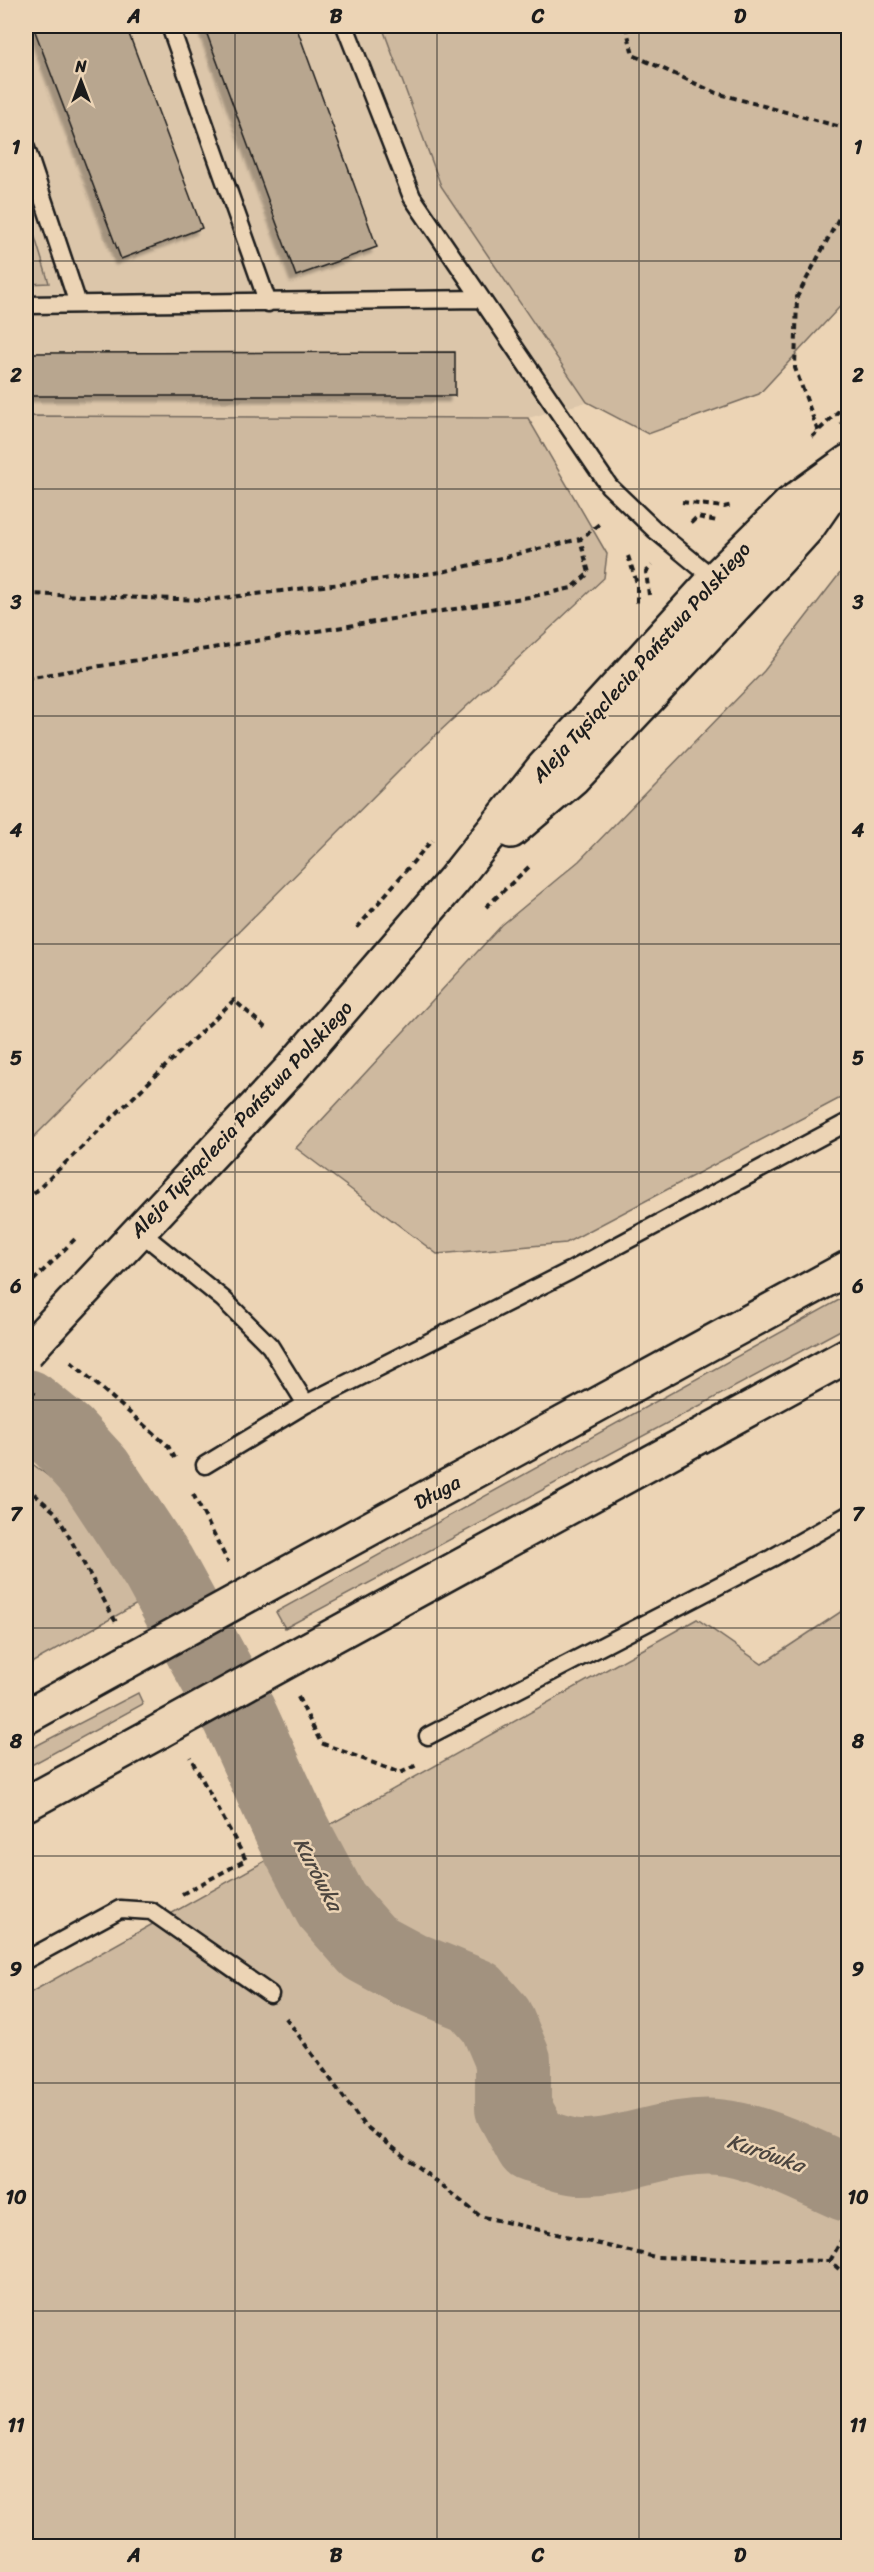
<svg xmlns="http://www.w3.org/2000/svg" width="874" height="2572" font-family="Sriracha,sans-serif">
<defs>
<filter id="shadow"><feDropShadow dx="-5.5" dy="5.5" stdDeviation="1.5" flood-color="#0004"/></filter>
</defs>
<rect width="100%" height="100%" fill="#ecd4b5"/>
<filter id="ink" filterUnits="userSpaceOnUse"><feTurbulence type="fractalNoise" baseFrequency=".0167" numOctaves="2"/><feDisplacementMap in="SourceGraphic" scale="12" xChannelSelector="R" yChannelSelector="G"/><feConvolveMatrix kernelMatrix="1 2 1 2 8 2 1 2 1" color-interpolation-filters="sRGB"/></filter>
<g filter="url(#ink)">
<path fill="#dcc6aa" d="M26,26H382L441,186L587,402L528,418L26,416V284L48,283L26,208Z"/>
<path fill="#ceb99f" stroke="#756a5e" stroke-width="1.5" d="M382,26H848V298L759,394L648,434L587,402L441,186Z
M26,208L49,283L26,284Z
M26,416L528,418L607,554L604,578L423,747L26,1145Z
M848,563V1094L566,1243L437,1254L296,1148L502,925L579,861L764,671Z
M848,1295V1326L285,1628L276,1612Z
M26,1459L60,1485L110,1555L139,1603L26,1666Z
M848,1607V2546H26V1995L697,1619L762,1664Z
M138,1693L143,1704L26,1768V1751Z"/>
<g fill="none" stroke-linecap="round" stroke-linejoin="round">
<path stroke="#a2927f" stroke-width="76" d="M26,1407L63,1437L96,1473L158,1567L239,1715L293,1833L331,1905L368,1947L409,1969L475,1996L496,2020L513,2060V2108L533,2145C548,2149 567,2157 582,2157C629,2157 671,2133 718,2137C761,2141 809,2167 848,2184"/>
</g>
<path fill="#b8a68f" stroke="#1c1c1c" stroke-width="1.5" filter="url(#shadow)" d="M33,26H126L202,228L121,259Z
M204,26H296L377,247L296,276Z
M455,352V396H26V353Z"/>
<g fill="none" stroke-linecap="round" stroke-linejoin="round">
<g stroke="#1c1c1c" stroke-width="21">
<path id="lane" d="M170,26L268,303
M345,26L412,197L609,486L655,530L719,583
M26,148L78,304
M26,305L481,299
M139,1231L223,1299L270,1346L306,1404
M205,1465L306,1404L570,1271L848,1122
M428,1736L772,1558L848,1515
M26,1960L120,1909L151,1911L270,1994"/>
</g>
<g stroke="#1c1c1c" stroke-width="38">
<path id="secondary" d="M511,831L573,778L779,559L808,527L844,475
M46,1331L289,1071L453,881L543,768L715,579L790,504L848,462"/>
</g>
<g stroke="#1c1c1c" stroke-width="38">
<path id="highway" d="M259,1589L848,1268
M296,1656L848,1355
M26,1717L124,1663
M26,1804L160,1731"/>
</g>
<path stroke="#1c1c1c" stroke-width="4" stroke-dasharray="6 4.5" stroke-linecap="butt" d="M626,26L633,55L716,93L848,129
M841,424L848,417
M818,431L795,368L797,297L848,201
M812,437L848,402
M682,502L724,507L732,505
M691,523L697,517L717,521
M628,556L637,583V605
M26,594L206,600L442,572L580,539L602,522
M649,595L646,572L652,566
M26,678L529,597L572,588L589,573L580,539
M486,907L531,865
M357,928L432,840
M26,1201L234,1000L269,1031
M26,1288L78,1236
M71,1362L168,1446L175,1458
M26,1487L56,1513L117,1624
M193,1494L228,1562
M298,1697L321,1743L400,1773L419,1764
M182,1894L246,1860L190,1757
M286,2018L363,2124L480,2216L655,2257L830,2261L848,2277
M830,2261L848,2228"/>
<use href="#lane" stroke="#ecd4b5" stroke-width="16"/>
<use href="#secondary" stroke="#ecd4b5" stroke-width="33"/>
<use href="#highway" stroke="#ecd4b5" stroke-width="33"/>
<g stroke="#1c1c1c" stroke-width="38" stroke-linecap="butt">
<path id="secondary-bridge" d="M26,1353L46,1331"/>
</g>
<g stroke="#1c1c1c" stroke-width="38" stroke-linecap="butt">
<path id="highway-bridge" d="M124,1663L259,1589
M160,1731L296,1656"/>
</g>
<path stroke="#1c1c1c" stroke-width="4" stroke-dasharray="6 4.5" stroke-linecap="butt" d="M26,1401L35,1391"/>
<use href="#secondary-bridge" stroke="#ecd4b5" stroke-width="33"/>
<use href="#highway-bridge" stroke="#ecd4b5" stroke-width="33"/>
</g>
</g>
<path fill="none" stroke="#1c1c1c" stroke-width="1.5" stroke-opacity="0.55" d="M235,26V2546M437,26V2546M639,26V2546M26,261H848M26,489H848M26,716H848M26,944H848M26,1172H848M26,1400H848M26,1628H848M26,1856H848M26,2083H848M26,2311H848"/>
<g text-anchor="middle" stroke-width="5" stroke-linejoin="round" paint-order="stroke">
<g font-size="20" fill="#1c1c1c" stroke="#ecd4b5">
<text transform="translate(641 662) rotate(-48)" y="7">Aleja Tysiąclecia Państwa Polskiego</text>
<text transform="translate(241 1119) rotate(-47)" y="7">Aleja Tysiąclecia Państwa Polskiego</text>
<text transform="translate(437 1492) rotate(-29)" y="7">Długa</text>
</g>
<g font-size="21" font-style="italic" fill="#4b453f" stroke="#ecd4b5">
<text transform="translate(318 1874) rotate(62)" y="7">Kurówka</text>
<text transform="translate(766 2153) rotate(19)" y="7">Kurówka</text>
</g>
</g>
<rect width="874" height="2572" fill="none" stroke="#ecd4b5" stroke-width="66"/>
<g transform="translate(81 81)" stroke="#ecd4b5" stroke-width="4.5" paint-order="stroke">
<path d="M0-4.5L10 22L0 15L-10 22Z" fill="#1c1c1c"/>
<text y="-9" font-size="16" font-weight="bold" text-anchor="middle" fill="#1c1c1c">N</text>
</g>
<rect x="33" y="33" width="808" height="2506" fill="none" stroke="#1c1c1c" stroke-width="2"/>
<g font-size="20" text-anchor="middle" font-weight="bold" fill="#1c1c1c">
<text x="134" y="23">A</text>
<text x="336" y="23">B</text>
<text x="538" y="23">C</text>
<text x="740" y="23">D</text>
<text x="16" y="154">1</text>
<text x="858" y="154">1</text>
<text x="16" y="382">2</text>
<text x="858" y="382">2</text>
<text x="16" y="609">3</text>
<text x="858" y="609">3</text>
<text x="16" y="837">4</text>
<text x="858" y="837">4</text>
<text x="16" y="1065">5</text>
<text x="858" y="1065">5</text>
<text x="16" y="1293">6</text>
<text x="858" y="1293">6</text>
<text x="16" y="1521">7</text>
<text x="858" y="1521">7</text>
<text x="16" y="1748">8</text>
<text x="858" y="1748">8</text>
<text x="16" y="1976">9</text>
<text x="858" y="1976">9</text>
<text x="16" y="2204">10</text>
<text x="858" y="2204">10</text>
<text x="16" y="2432">11</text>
<text x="858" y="2432">11</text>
<text x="134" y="2562">A</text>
<text x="336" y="2562">B</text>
<text x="538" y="2562">C</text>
<text x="740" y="2562">D</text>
</g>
</svg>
